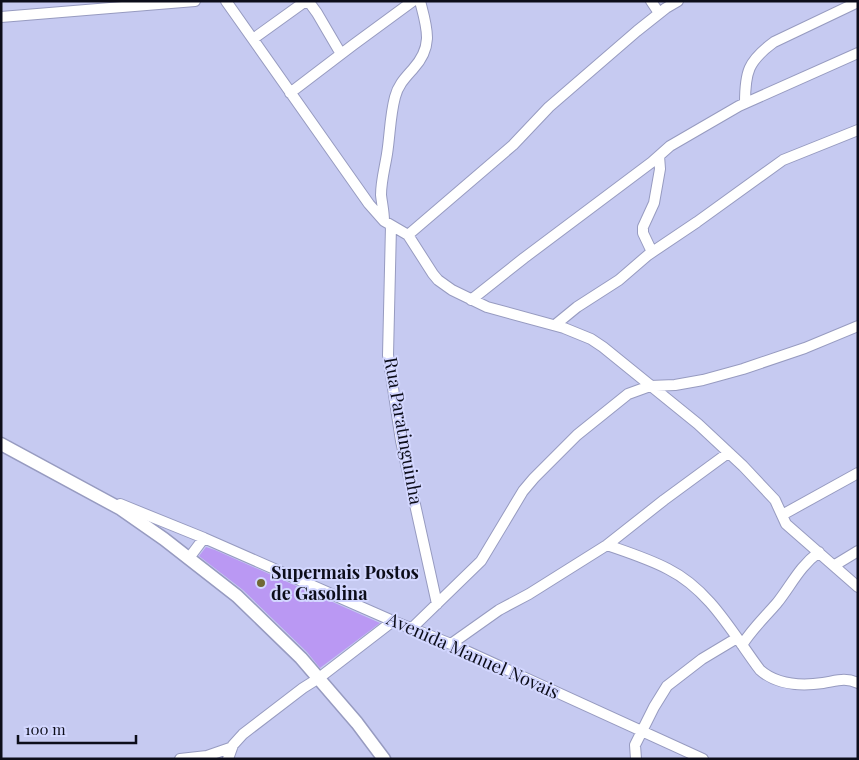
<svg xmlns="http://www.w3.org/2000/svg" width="859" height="760" font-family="'Playfair Display',serif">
<rect width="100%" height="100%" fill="#c6caf1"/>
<path fill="#ba98f3" d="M206,547L215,550L380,623L320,668L307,652L243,590L199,556Z"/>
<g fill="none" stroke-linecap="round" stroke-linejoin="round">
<g stroke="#979bc0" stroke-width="12">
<path id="minor" d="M226,1L369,204L384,221L408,235L433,274L438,280L452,290L487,307L564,328L591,339L603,347L698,424L743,466L775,500L786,524L858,587
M651,1L659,13
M1,17L195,1
M253,39L303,3L309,2L317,13L341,54
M290,93L353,45L413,1
M745,103C745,72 748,61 774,42L858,2
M384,221C384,212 382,204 381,195C381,181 385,167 387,154C390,135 390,116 395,97C398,85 405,78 413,69C434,46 427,28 420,1
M391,226L388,355L401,441L437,604
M408,235L513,145L549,107L637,31L666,8L678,1
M652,252L643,233V227L654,203L660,169L659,156
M471,300L524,258L652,162L670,146L739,106L858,53
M555,325L577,307L619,280L648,255L697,222L783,160L858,130
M120,504L204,538L393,621L451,644L703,759
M782,515L858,473
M607,545C627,552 649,559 668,569C710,590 733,634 760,670C777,685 802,686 823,683C836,681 845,677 858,683
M189,558L204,538
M835,565L858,551
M412,628L481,561L523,491L534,478L577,435L628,394L650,386L675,385L703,380L743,369L805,348L858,326
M451,644L499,610L529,594L607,545L664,500L728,453
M742,645C752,629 765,617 777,603C792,584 799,567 819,552
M180,759L207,756L230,748
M228,759L233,745L243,734L303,688L319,678L393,621
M636,759L635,745L654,707L667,686L702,659L737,638"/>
</g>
<g stroke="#979bc0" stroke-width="15">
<path id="major" d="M1,444L121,509L164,539L237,596L301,658L357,723L384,759"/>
</g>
<use href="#minor" stroke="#fff" stroke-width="10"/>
<use href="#major" stroke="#fff" stroke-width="12"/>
</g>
<circle fill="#706834" stroke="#d3d7ff" stroke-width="2" cx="261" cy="583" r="5"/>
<g text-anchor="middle" stroke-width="4" stroke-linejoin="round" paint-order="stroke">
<g font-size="18" fill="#0c0d1a" stroke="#d3d7ff">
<text transform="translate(403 431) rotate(80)" y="6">Rua Paratinguinha</text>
<text transform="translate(473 656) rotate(24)" y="6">Avenida Manuel Novais</text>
</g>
<g font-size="18" font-weight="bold" fill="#0c0d1a" stroke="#d3d7ff" text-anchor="start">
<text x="271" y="579">Supermais Postos<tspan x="271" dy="21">de Gasolina</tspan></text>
</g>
</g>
<rect width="859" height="760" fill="none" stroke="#0c0d1a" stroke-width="5"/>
<path d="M18 735v8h118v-8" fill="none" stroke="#0c0d1a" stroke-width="2.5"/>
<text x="25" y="735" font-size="15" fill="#0c0d1a" stroke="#d3d7ff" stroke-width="4" paint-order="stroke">100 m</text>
</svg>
